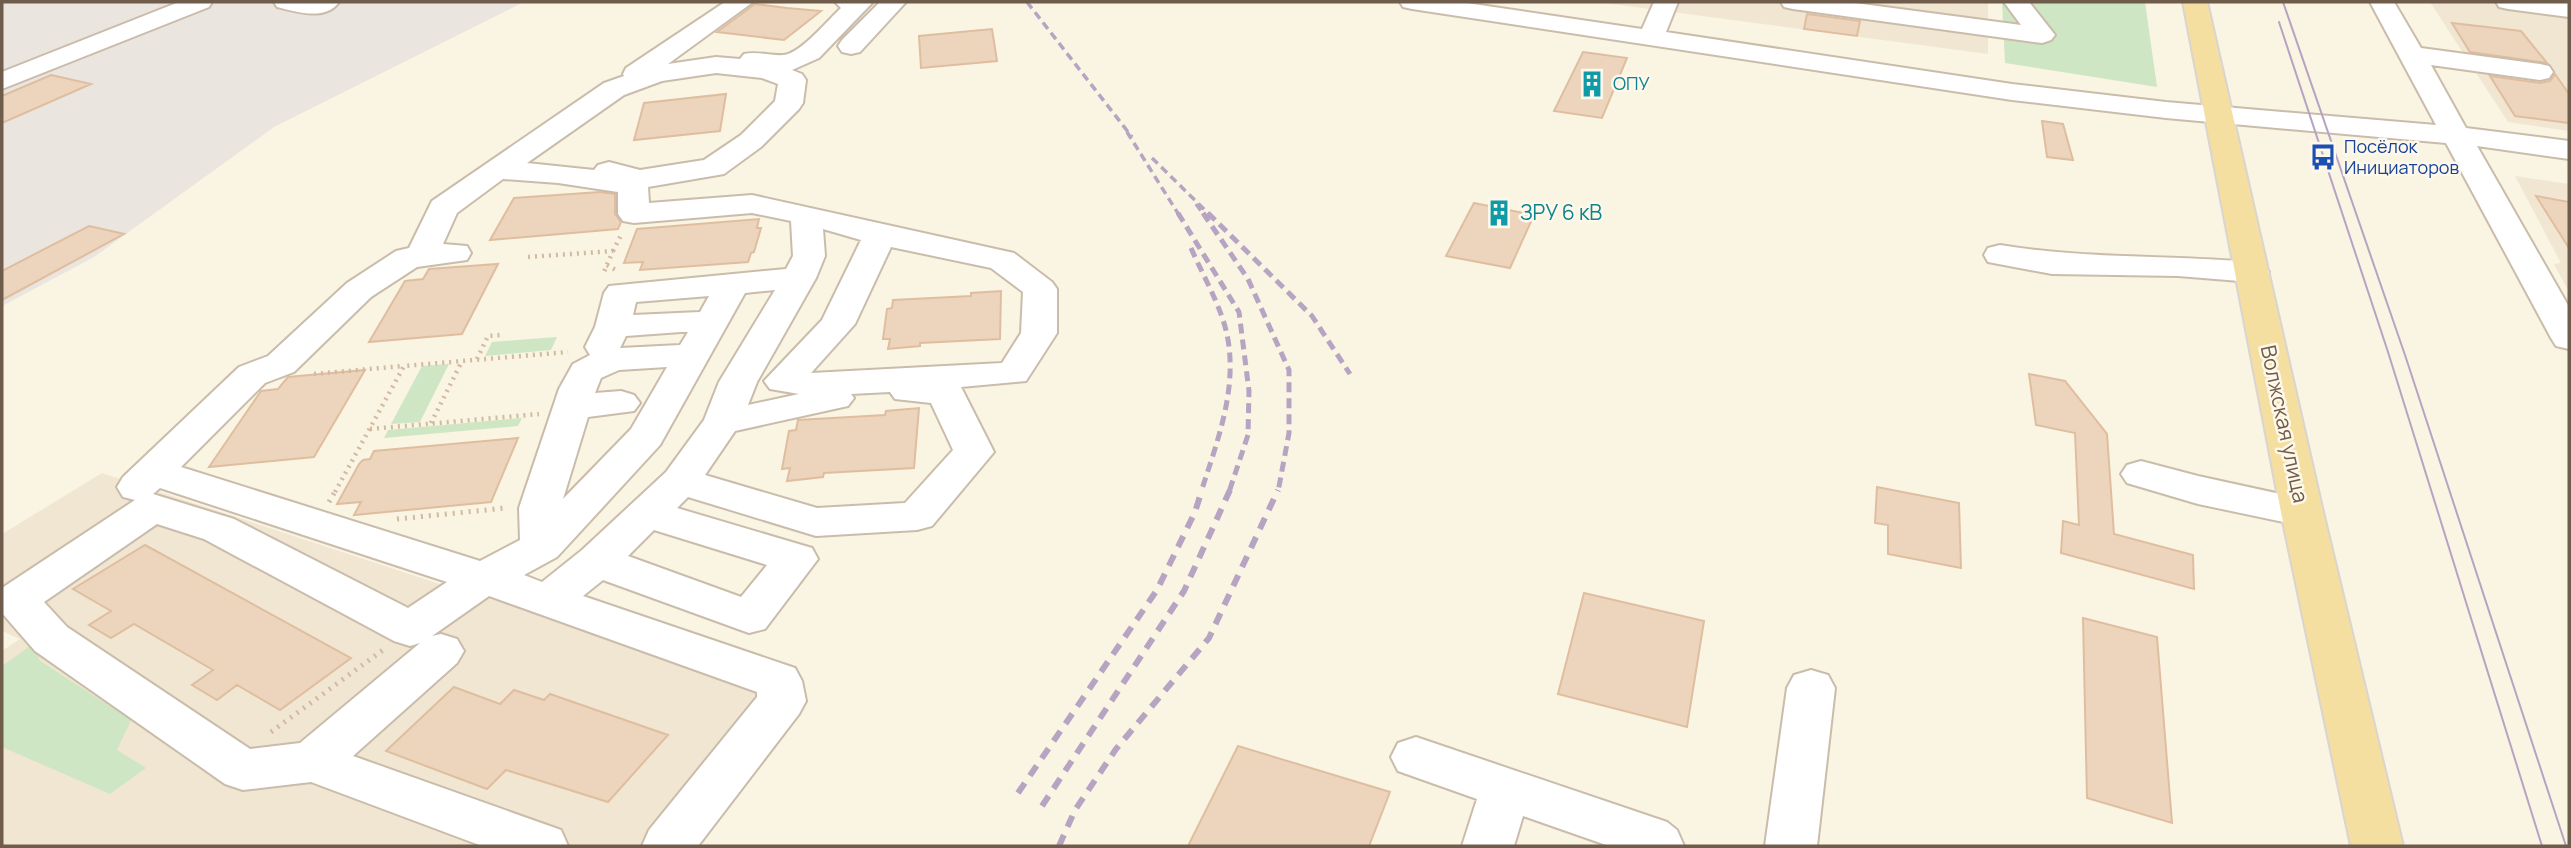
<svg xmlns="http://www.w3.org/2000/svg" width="2571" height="848" font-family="Manrope,sans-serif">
<rect width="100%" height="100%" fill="#faf4e3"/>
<path fill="#f1e6d2" d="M1597,2H1988V54Z
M2430,2H2569V131L2508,122Z
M2515,176L2569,184V292L2554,264L2561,263Z
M102,473L461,591L794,682L651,846H2V651L20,639L2,631V534Z"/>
<path fill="#eae5de" d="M2,2H524L274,127L94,257L2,306Z"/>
<path fill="#cee6c3" d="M2002,2H2145L2157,87L2005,63Z
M557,337L551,350L485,356L492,342Z
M449,364L420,422L391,424L422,366Z
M522,418L518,426L384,438L388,430Z
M36,642L39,660L131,720L117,750L146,768L110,794L2,747V666Z"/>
<path fill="#edd5bd" stroke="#dfbe9f" stroke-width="2" d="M755,4L787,8L821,11L784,40L717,32Z
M1807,14L1860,21L1857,36L1804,29Z
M2452,23L2521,31L2547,63L2470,52Z
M992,29L997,61L921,68L919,36Z
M1583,52L1627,58L1602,118L1554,111Z
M2555,74L2569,94V123L2515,116L2490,76L2540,83L2550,81Z
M51,75L91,84L2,123V96Z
M726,94L720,131L634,140L644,103Z
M2042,121L2063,124L2073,160L2047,157Z
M600,192L615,194V214L621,222L618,229L490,240L514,198Z
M2536,196L2569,202V248Z
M1474,203L1534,215L1510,268L1446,256Z
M759,219L757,228H761L754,252L751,253L748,262L640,270L643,262L624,263L637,229Z
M89,226L124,234L2,300V271Z
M498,264L462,334L369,342L405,281L423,279L429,269Z
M1001,291L1000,339L920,343V346L888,349L890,339H883L887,309L892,308L893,300L971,296V293Z
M365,370L314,457L209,467L261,391L278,389L288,377Z
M2029,374L2065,381L2107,434L2114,534L2193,555L2194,589L2061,553L2063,521L2079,525L2075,433L2036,425Z
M919,408L914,468L824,473L823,477L787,481L790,468L782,469L789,431L796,430L798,420L885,415L886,411Z
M518,438L491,502L354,515L361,502L337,504L359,464L363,460L370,459L374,451Z
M1877,487L1959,503L1961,568L1888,554V525L1875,523Z
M145,545L351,658L280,710L237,685L217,700L192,685L213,670L134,624L111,638L89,625L111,611L73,589Z
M1584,593L1704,621L1687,727L1558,694Z
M2083,618L2157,637L2172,823L2087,798Z
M454,687L500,704L514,690L544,700L550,694L668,735L608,802L506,770L487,789L386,751Z
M1238,746L1390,792L1369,846H1188Z"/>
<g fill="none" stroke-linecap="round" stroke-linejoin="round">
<g stroke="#cabcab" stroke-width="4">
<path id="minor" d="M179,2H212L209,7L2,89V72Z
M274,2H339C326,21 296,12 277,7Z
M725,2H753L668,64L716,57L740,59L744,54C757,51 770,56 784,55C801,53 828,20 841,8L835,2L872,3L819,58L792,70L802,74L806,80L803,103L799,109L761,147L724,174L648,187L649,203L752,195L1014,253L1052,282L1057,289V333L1026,381L961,387L994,452L932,526L917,530L816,536L688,497L677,508L812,548L818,559L765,629L749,633L603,580L583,596L795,668L802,681L806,701L799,714L698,846H642L649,830L757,697V692L489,596L432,636L441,634L457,639L464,651L457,663L353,756L561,830L568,846H482L311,782L243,790L225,784L35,651L2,613V588L135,500L123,497L117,487L123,477L239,367L268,356L347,283L396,251L409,248L432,201L604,83L624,76L623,74L626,68ZM716,73L762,78L778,84L775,101L741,135L704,160L640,170L609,162L598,165L594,170L527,163L624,95L662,81ZM503,179L558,183L618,192V214L623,221L634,223L752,213L791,221L793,256L786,269L609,286L604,293L595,327L585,347L590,355L573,364L559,389L519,508L520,540L480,561L181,467L265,383L294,372L371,297L417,267L467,260L471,253L467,246L443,244L457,213ZM823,229L861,240L822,320L764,381L770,389L799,394L748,405L757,382L816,278L825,256ZM891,247L991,268L1023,292L1021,333L1002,363L811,373L855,324ZM775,290L719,382L704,420L666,472L582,550L542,582L524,575L557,557L660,445L745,293ZM709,296L700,312L633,315L636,302ZM681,332H688L680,345L620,348L626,336ZM667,367L631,429L563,499L588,417L634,411L640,403L634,395L621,391L595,393L601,378L619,370ZM890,392L895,399L931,403L953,450L905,503L817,508L705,475L735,431L848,406L854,398L851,394ZM160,488L447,582L408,608L234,519L153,494ZM157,524L204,539L394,641L410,646L420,643L300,743L250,749L67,627L44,602ZM654,530L767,565L741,597L628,556Z
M880,2H906L860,52L851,54L842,52L838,46L842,40Z
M1400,2H1460L1642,29L1654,2H1678L1666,32L2012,84L2166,102L2436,125L2370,2H2394L2421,48L2540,64L2549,66L2553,72L2549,78L2540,80L2431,65L2466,128L2569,141V159L2477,146L2569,307V349L2556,346L2551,338L2446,143L2166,118L2012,100L1412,9L1403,7Z
M1781,2H1847L2021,25L2004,2H2029L2055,35L2051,40L2042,43L1793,9L1784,7Z
M2496,2L2569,3V17L2508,9L2499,7Z
M2000,245C2083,259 2168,255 2252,262L2264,265L2269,272L2264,279L2252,282L2178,276L2052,274L1988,262L1984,255L1988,248Z
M2141,461L2198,476L2317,502L2323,512L2317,522L2302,526L2198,504L2127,483L2121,474L2127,465Z
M1811,670L1828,675L1835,688L1817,846H1765L1787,688L1794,675Z
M1416,737L1667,822L1677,830L1684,846H1609L1523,816L1514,846H1462L1477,799L1398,771L1391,757L1398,743Z"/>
</g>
<g stroke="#dad5d0" stroke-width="4">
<path id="major" d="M2183,2H2207L2323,512L2403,846H2351L2281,512Z"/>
</g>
<path stroke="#d2b9a1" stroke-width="4.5" stroke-dasharray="2 5" stroke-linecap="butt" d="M613,251L622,233
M528,257L613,251L603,274
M607,265L619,272
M477,359L488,336L500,335
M314,374L403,366
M431,423L462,361
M370,429L539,414
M335,492L404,366L568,352"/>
<path stroke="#d2b9a1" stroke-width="5" stroke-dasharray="2 6" stroke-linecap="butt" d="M329,502L336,490
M397,519L506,508
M271,732L383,650"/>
<use href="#minor" fill="#fff" fill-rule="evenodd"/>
<use href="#major" fill="#f4dea0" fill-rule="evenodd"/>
<path stroke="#b7a3c2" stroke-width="2" d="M2283,2L2405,355L2566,846
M2279,22L2388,352L2542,846"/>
<path stroke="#b7a3c2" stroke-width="3.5" stroke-dasharray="8 5" stroke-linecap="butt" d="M1027,2L1132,137
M1127,132L1179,215
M1152,158L1210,215
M1196,204L1204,215"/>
<path stroke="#b7a3c2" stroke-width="5" stroke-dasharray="10 6" stroke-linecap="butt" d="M1178,213L1239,312L1249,391L1248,435L1229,492
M1203,213L1248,279L1289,370V433L1278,492
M1208,213L1312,316L1350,374
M1191,248C1201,271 1214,294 1222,317C1243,376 1219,436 1201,492"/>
<path stroke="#b7a3c2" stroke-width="6" stroke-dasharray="12 9" stroke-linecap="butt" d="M1018,793L1157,590L1195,512L1202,490
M1042,806L1184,591L1230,490
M1059,846L1075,810L1116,749L1209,638L1278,490"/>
</g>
<defs>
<g id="building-bare" transform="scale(2.1)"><path d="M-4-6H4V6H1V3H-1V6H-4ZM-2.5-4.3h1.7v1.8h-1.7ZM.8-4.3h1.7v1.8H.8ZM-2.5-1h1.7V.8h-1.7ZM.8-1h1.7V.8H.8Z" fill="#0f9aa8" stroke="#fdf8e9" stroke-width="2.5" paint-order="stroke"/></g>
<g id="bus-bare" transform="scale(2.1)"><path d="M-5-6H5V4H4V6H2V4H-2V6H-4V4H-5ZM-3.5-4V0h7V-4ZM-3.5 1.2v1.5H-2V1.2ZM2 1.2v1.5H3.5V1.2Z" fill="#1a4fb4" stroke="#fdf8e9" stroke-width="2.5" paint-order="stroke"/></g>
</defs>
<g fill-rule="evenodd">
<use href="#building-bare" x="1592" y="84"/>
<use href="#bus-bare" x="2323" y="157"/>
<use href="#building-bare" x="1499" y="213"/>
</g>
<g text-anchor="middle" stroke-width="5" stroke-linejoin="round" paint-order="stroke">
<g font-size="18" fill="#0d838f" stroke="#fdf8e9" text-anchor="start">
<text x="1613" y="90">ОПУ</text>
</g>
<g font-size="18" fill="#164399" stroke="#fdf8e9" text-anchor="start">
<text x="2344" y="153">Посёлок<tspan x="2344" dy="21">Инициаторов</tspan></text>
</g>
<g font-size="21" fill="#0d838f" stroke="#fdf8e9" text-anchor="start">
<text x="1520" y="220">ЗРУ 6 кВ</text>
</g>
<g font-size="21" fill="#705c4b" stroke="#fdf8e9">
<text transform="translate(2284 424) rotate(78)" y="7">Волжская улица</text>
</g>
</g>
<rect width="2571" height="848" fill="none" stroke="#705c4b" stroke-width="7"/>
</svg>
